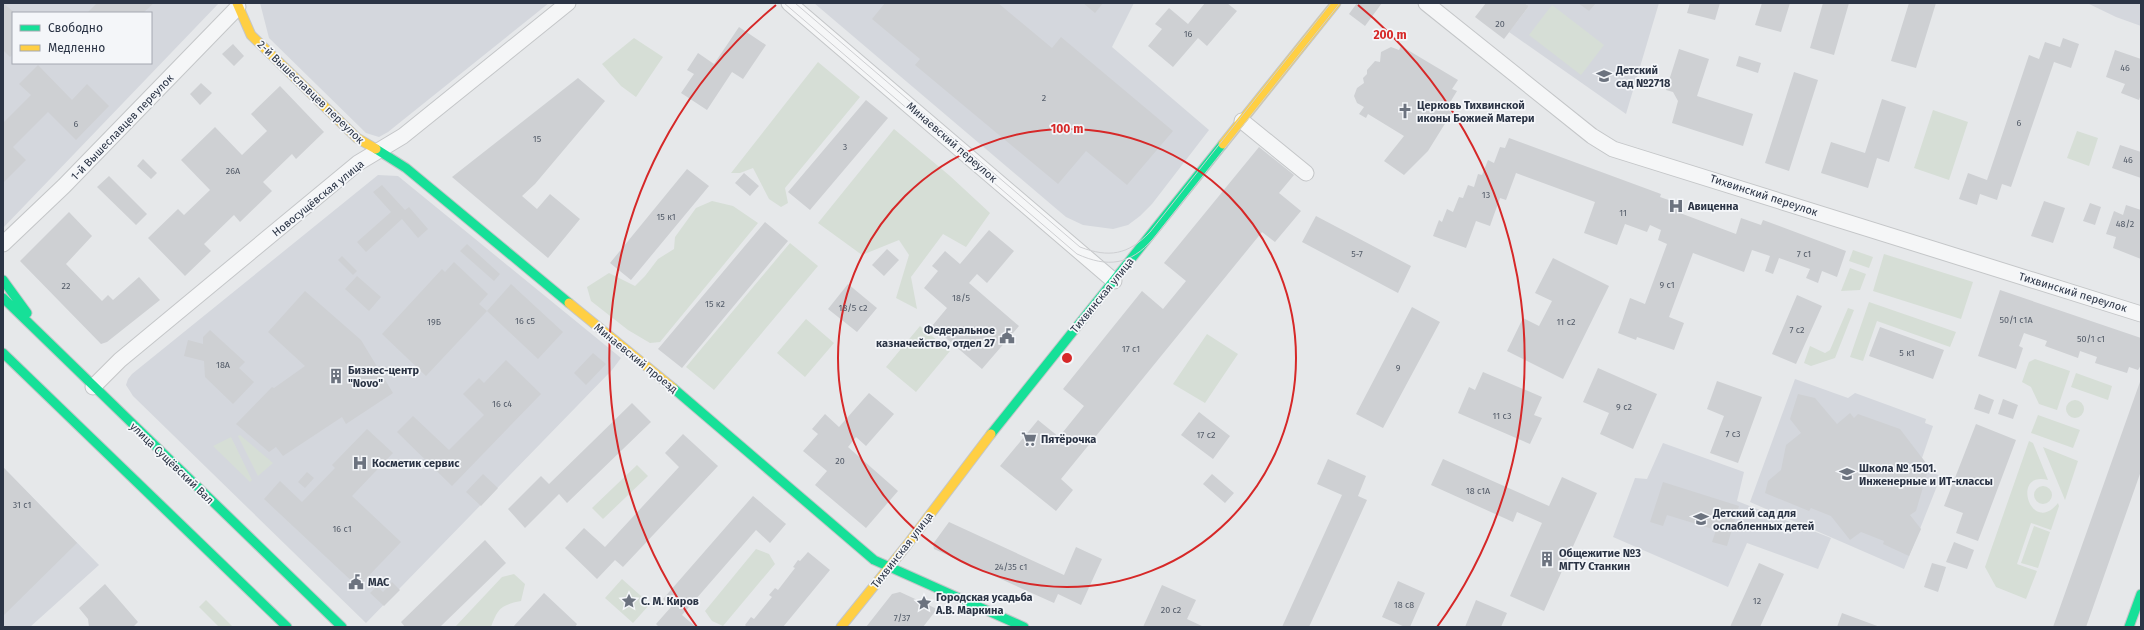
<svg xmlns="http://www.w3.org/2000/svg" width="2144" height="630" font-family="'Fira Sans',sans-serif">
<rect width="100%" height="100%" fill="#e6e8ea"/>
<path fill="#d4d7dd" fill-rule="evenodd" d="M3,3H219L3,228ZM13,13H151V63H13Z
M260,3H549L388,132L379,137L366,133L269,38Z
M814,3H1134L1112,47L1209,130L1152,204L1140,216L1128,225L1113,229L1083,225L1066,217L1053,206Z
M1524,3H1659L1626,114L1509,32L1529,6Z
M2087,3H2141V26L2116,17Z
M378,175L398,176L621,358L612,370L366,623L133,396L126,385L128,379L132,374Z
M1795,379L1848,398L1855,393L1926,419L1925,423L1933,426L1922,458L1929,467L1928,471L1941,476L1904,569L1750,502Z
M1663,443L1744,472L1737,501L1831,538L1818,569L1747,543L1728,587L1613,537L1635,478L1647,479Z
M3,467L99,565L30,627H3Z"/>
<path fill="#d6ded6" d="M1552,5L1604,45L1581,75L1529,35Z
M634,38L663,57L636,97L621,86L602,64Z
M818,62L860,97L785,188L788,203L781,207L769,199L753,168L740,173H731Z
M1933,110L1968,122L1949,180L1914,168Z
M894,129L950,176L990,213L966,247L943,234L911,277L917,309L896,298L909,255L899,240L862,255L818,223Z
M2077,131L2098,138L2089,166L2067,158Z
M712,201L733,206L758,223L660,342L650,343L628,330L591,301L587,287L609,273L635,286L645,276L658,259L674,249L675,237L696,208Z
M790,243L818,266L714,390L686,367Z
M1853,250L1873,257L1869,268L1849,261Z
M1884,254L1973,282L1961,319L1873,291Z
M1850,268L1866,274L1860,290L1841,291Z
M1869,302L1956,332L1950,347L1877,321L1863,361L1850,357Z
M1848,308L1854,310L1835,358L1811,366L1804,363L1810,346L1825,353L1830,350Z
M806,319L834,343L805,377L777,353Z
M920,326L950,351L916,392L886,367Z
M1207,334L1238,354L1205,403L1173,384Z
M2035,359L2070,371L2057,410L2039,404L2031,387L2022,382L2029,362Z
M2076,373L2112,386L2108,400L2071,387Z
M2066 409a9 9 0 1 1 18 0a9 9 0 1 1-18 0Z
M2038,415L2080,430L2073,448L2031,433Z
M240,435L273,463L258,476L238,436Z
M231,437L252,480L250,482L213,446Z
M2029,441L2033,443L2048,480C2010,470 2031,537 2058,503L2059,506L2051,530L2031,523L2017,564L2037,571L2026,599L1996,587L1985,567Z
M2043,447L2078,461L2065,500Z
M637,465L648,476L603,519L592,508Z
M2034 495a9 9 0 1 1 18 0a9 9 0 1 1-18 0Z
M2034,526L2050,532L2038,568L2021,563Z
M756,549L769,554L775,564L723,626L712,621L705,611Z
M514,574L525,584L521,601C501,605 498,608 491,627H455L502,577Z
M622,579L650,604L633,623L605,598Z
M206,600L233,627H219L199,607Z"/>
<path fill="#ced0d3" d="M3,3L15,13H13V54L10,57L3,50Z
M97,3H154L143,13H87Z
M885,3H998L1052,48L1061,37L1173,131L1127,185L1086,151L1058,184L915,65L920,59L872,19Z
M1083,3H1103L1095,13Z
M1205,3H1227L1237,11L1207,46L1198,38L1173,67L1148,46L1162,29L1155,24L1169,8L1188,24Z
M1357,3H1382L1365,26L1349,14Z
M1486,3H1524L1529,6L1504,39L1475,17Z
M1578,3H1596L1589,11Z
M1690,3H1720L1715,20L1687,13Z
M1762,3H1790L1781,32L1755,25Z
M1823,3H1849L1834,55L1810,48Z
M1909,3H1936L1916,68L1891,61Z
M739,27L766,45L743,79L732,72L707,110L681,93L694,74L687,70L698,53L714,64Z
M2063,38L2079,44L2071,68L2054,62L2011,187L2002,184L1997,200L1980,194L1977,205L1959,199L1968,173L1987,180L2029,55L2039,59L2045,42L2060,47Z
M233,44L244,56L234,66L222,54Z
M1401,46L1458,80L1452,89L1457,91L1446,109L1452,112L1449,117L1452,119L1448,124L1446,122L1428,151L1404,175L1384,161L1404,136L1368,114L1366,118L1359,114L1364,107L1357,103L1354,96L1357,88L1364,83L1363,78L1367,74V70L1375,61L1380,62L1381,52L1391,47L1399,50Z
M1679,49L1709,59L1697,96L1753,114L1743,146L1672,123L1678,101L1673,92L1666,90Z
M2115,50L2141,59V94L2139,100L2121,93L2125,84L2106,77Z
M1739,56L1761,63L1758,73L1736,66Z
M38,65L72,100L87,84L109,106L76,140L48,112L13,147L26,160L3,183V123L31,95L19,84Z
M1794,72L1818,80L1789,171L1765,163Z
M578,78L605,101L535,184L522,196L537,209L550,194L580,219L548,258L452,177Z
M201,83L212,93L200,105L190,94Z
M280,86L324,132L296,159L292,154L263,182L272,191L240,222L234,215L204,244L211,251L185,276L148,238L178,209L184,215L210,190L181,160L215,127L242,155L267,131L251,114Z
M1882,99L1906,107L1889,162L1877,158L1868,188L1821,173L1831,142L1865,153Z
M866,100L888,118L810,210L788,192Z
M1509,138L1661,194L1660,197L1683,205L1680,213L1736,234L1741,218L1761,225L1763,220L1846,251L1837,277L1822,271L1818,283L1806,278L1810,269L1779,258L1773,274L1765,271L1770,256L1752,250L1744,272L1693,253L1669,317L1684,323L1674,350L1637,337L1636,340L1618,333L1630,298L1645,304L1667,244L1658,240L1661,230L1650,225L1647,232L1625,224L1617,245L1584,233L1595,202L1516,173L1506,200L1500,198L1490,226L1476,221L1466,248L1433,236L1439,220L1442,222L1447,209L1453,212L1459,197L1463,198L1468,185L1474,187L1478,174L1482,175L1488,160L1494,163L1500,147L1505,148Z
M2120,145L2141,152V178L2112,168Z
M1259,147L1294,175L1279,193L1301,211L1275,242L1262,232L1061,479L1073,490L1056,511L1000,466L1038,420L1059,437L1084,406L1063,389L1142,291L1163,309L1186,281L1164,263Z
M143,159L157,173L151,179L137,166Z
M687,169L709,186L631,280L610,263Z
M744,173L759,186L750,196L735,183Z
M109,176L147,214L136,225L97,187Z
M382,185L405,210L409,207L428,229L418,238L402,219L366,252L357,242L391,212L373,192Z
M2044,201L2065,208L2053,243L2031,236Z
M2090,203L2101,207L2095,225L2083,221Z
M2126,205L2141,210V259L2113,248L2116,237L2106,234L2114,211L2123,215Z
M69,212L92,236L66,264L102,301L108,295L113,300L139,277L160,300L107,342L101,344L20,261Z
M1316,216L1411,266L1398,293L1302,242Z
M765,222L788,241L682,368L658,349Z
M989,230L1014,251L987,283L977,274L969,283L1019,326L982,369L932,326L947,308L924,288L938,271L932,266L945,251L960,264Z
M467,244L500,274L494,281L460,251Z
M887,249L899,260L884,276L872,265Z
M342,256L357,271L353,275L338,260Z
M1553,258L1609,286L1563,379L1507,351L1523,318L1539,326L1552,301L1535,293Z
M454,262L488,294L479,304L487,311L426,376L382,334L442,269L445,272Z
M357,276L381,297L369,311L345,289Z
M511,284L563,332L538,359L487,311Z
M848,284L877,308L857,332L828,309Z
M2000,290L2141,338V365L2138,370L2129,367L2127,373L2095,363L2097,357L2080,351L2078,358L2045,346L2047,341L2024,333L2019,346L2023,348L2016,369L1978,356Z
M305,291L361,340L393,393L346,424L342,417L283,456L276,447L269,452L236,424L272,387L274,388L305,366L268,332Z
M1797,295L1822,306L1796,364L1772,354Z
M1412,307L1440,322L1383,428L1356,414Z
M1880,327L1944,350L1933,379L1869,356Z
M210,330L245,362L239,368L254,382L233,404L205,377L204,361L184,356L188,340L203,344V337Z
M593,353L606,364L586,385L574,373Z
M506,360L541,394L452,486L397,432L413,416L449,450L484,415L463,394L479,378L484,383Z
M1598,368L1657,394L1633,449L1600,434L1609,413L1583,402Z
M1483,372L1542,397L1534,415L1542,418L1530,444L1458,413L1469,387L1475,390Z
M2141,379V471L2091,613L2086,627H2053Z
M1717,381L1762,397L1738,463L1710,453L1724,416L1707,409Z
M869,393L894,414L866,446L856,437L848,447L898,491L866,528L815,485L827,471L803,451L818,434L812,429L825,414L839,427Z
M1798,394L1815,398L1837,424L1850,413L1854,418L1858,414L1900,429L1929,467L1916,511L1910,515L1921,529L1909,556L1883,544L1884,541L1861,532L1850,540L1831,516L1811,508L1809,511L1765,493L1768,481L1781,470L1786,445L1801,433L1790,419Z
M1979,394L1994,400L1989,414L1974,409Z
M2003,399L2018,405L2013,419L1998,414Z
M632,403L651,422L567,503L559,494L525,528L508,509L541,476L549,484Z
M1199,412L1230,436L1213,459L1181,435Z
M1976,424L2016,440L1978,541L1956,533L1963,513L1944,506Z
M367,429L393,453L352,496L401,542L358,587L264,499L280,481L302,502L335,468L332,465Z
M683,434L718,466L623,567L615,560L597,579L565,548L584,528L605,547L679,467L665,453Z
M1328,459L1366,476L1358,496L1367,500L1309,627H1282L1342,495L1317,484Z
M1443,459L1549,506L1562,477L1597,493L1544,611L1510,596L1542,523L1517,512L1513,522L1431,485Z
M3,467L77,543L3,616Z
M307,472L314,478L305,488L298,482Z
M483,474L498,488L481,506L466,492Z
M1212,474L1234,493L1225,503L1203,484Z
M1663,482L1739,506L1727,546L1712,542L1716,530L1667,515L1663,526L1650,522Z
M753,496L786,524L770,543L756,530L682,615L696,627H659L656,624L671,607L663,599Z
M949,522L1064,575L1076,547L1102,559L1081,605L1058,594L1054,603L934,549L933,544Z
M485,540L506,563L440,627H405L401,622Z
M1954,542L1974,550L1967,569L1946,562Z
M808,552L830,570L783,627H747L745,625L751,617L754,619L772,597L769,595L775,588L778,590L795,568L793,567L798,560L800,561Z
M1759,563L1784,574L1760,627H1730Z
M1932,563L1946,567L1938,592L1924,587Z
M1398,581L1425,593L1410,627H1405L1382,617Z
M392,582L400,590L384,606L370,593L377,586L383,592Z
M105,584L138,622L133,627H89L88,619L79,608Z
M1162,585L1196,600L1187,619L1204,627H1143Z
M900,592L937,609L923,627H866L892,594Z
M544,593L577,624L575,627H513Z
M1476,600L1507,613L1501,627H1465Z
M1842,613L1880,627H1837Z"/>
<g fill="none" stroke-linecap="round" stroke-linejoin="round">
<g stroke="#c4c6c8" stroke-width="17">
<path id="street" d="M789,3L1114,281
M1426,3L1592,136L1613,149L2141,314
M1242,121L1306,173
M3,244L64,186L238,7
M93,387L120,360L358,163L403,136L568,3"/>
</g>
<g stroke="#c4c6c8" stroke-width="11">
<path id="fast" d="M376,149L406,168L569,303
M3,280L27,313
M3,298L342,627
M3,353L287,627
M673,388L874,560L1024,627
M991,434L1223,144
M2129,627L2141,594"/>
</g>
<g stroke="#c4c6c8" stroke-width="11">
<path id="slow" d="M237,3L251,35L357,138L376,149
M1223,144L1336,3
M569,303L673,388
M841,627L907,545L991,434"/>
</g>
<use href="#street" stroke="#f5f6f7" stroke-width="15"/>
<use href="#fast" stroke="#16e098" stroke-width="9"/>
<use href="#slow" stroke="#ffcf43" stroke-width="9"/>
<path stroke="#cecfd2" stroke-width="1" d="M784,3L1077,254C1108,268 1130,265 1153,239L1340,3
M795,3L1080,247C1109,258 1128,255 1150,232L1331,3"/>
</g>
<g fill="none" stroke="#d62828" stroke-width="2">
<circle cx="1067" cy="358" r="229"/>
<path d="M697 627A457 457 0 0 1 776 5M1358 5A457 457 0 0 1 1437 627"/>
</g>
<defs>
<g id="school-bare" transform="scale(1.2)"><path d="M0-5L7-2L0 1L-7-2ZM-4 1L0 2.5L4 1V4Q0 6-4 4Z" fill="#6c737f" stroke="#f4f6f9" stroke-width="2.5" paint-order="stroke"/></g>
<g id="church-bare" transform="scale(1.2)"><path d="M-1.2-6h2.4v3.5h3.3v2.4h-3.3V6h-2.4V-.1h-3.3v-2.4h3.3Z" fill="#6c737f" stroke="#f4f6f9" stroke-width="2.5" paint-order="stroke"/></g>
<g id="hospital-bare" transform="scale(1.2)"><path d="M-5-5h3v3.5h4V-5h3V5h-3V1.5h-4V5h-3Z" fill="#6c737f" stroke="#f4f6f9" stroke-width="2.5" paint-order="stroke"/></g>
<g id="civic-bare" transform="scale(1.2)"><path d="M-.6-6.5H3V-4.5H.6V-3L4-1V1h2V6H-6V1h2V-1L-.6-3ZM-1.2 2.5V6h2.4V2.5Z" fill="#6c737f" stroke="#f4f6f9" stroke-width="2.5" paint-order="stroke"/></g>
<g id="building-bare" transform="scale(1.2)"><path d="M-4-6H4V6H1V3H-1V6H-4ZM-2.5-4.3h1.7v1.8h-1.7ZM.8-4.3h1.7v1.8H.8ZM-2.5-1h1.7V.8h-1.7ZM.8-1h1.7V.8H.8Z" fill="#6c737f" stroke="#f4f6f9" stroke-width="2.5" paint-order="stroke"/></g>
<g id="supermarket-bare" transform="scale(1.2)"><path d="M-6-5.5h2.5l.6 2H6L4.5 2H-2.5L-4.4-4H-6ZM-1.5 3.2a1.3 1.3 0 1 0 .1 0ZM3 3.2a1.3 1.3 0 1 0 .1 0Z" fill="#6c737f" stroke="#f4f6f9" stroke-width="2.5" paint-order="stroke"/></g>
<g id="sight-bare" transform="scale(1.2)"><path d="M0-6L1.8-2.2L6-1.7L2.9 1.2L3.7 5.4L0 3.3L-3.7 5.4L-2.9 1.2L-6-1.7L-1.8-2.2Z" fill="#6c737f" stroke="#f4f6f9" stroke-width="2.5" paint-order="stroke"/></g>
</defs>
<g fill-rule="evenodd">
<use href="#school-bare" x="1604" y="76"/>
<use href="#church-bare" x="1405" y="111"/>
<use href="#hospital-bare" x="1676" y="206"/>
<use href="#civic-bare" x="1007" y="336"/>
<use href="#building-bare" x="336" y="376"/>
<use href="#supermarket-bare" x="1029" y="439"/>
<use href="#hospital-bare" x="360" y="463"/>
<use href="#school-bare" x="1847" y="474"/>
<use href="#school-bare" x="1701" y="519"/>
<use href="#building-bare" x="1547" y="559"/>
<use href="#civic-bare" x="356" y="582"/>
<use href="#sight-bare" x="629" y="601"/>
<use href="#sight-bare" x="924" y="603"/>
</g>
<g text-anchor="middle" stroke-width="3.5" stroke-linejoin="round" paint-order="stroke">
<g font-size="9" fill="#545c69">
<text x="1500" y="27">20</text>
<text x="1188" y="37">16</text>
<text x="2125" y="71">46</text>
<text x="1044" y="101">2</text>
<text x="2019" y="126">6</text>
<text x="76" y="127">6</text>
<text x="537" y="142">15</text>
<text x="845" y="150">3</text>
<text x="2128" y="163">46</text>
<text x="233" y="174">26А</text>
<text x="1486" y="198">13</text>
<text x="1623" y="216">11</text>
<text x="666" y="220">15 к1</text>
<text x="2125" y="227">48/2</text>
<text x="1357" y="257">5-7</text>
<text x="1804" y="257">7 с1</text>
<text x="1667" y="288">9 с1</text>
<text x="66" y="289">22</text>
<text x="961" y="301">18/5</text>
<text x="715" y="307">15 к2</text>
<text x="853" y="311">18/5 с2</text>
<text x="2016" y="323">50/1 с1А</text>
<text x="525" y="324">16 с5</text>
<text x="434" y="325">19Б</text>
<text x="1566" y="325">11 с2</text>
<text x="1797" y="333">7 с2</text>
<text x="2091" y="342">50/1 с1</text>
<text x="1131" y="352">17 с1</text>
<text x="1907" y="356">5 к1</text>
<text x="223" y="368">18А</text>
<text x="1398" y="371">9</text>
<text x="502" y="407">16 с4</text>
<text x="1624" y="410">9 с2</text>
<text x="1502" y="419">11 с3</text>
<text x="1733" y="437">7 с3</text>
<text x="1206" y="438">17 с2</text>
<text x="840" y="464">20</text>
<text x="1478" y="494">18 с1А</text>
<text x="22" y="508">31 с1</text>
<text x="342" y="532">16 с1</text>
<text x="1011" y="570">24/35 с1</text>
<text x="1757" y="604">12</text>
<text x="1404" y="608">18 с8</text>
<text x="1171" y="613">20 с2</text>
<text x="902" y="621">7/37</text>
</g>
<g font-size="11" font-weight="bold" fill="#2b3445" stroke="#f4f6f9" text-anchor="start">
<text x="1616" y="74">Детский<tspan x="1616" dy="13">сад №2718</tspan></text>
<text x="1417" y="109">Церковь Тихвинской<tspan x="1417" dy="13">иконы Божией Матери</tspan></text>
<text x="1688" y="210">Авиценна</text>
<text x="995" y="334" text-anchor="end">Федеральное<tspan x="995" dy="13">казначейство, отдел 27</tspan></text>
<text x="348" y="374">Бизнес-центр<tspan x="348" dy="13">"Novo"</tspan></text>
<text x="1041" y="443">Пятёрочка</text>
<text x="372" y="467">Косметик сервис</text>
<text x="1859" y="472">Школа № 1501.<tspan x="1859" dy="13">Инженерные и ИТ-классы</tspan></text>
<text x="1713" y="517">Детский сад для<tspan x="1713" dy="13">ослабленных детей</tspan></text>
<text x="1559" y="557">Общежитие №3<tspan x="1559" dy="13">МГТУ Станкин</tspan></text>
<text x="368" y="586">MAC</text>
<text x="936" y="601">Городская усадьба<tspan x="936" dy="13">А.В. Маркина</tspan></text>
<text x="641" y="605">С. М. Киров</text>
</g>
<g font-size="11" fill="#2b3445" stroke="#f4f6f9">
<text transform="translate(311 92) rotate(44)" y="4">2-й Вышеславцев переулок</text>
<text transform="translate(122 127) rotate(-46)" y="4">1-й Вышеславцев переулок</text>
<text transform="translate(952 142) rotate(41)" y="4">Минаевский переулок</text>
<text transform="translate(1764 195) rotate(18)" y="4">Тихвинский переулок</text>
<text transform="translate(318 198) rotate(-39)" y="4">Новосущёвская улица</text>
<text transform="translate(2073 292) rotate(17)" y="4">Тихвинский переулок</text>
<text transform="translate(1102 295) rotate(-51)" y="4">Тихвинская улица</text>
<text transform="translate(636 358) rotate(39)" y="4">Минаевский проезд</text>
<text transform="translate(172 463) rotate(44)" y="4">улица Сущёвский Вал</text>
<text transform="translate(902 550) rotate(-52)" y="4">Тихвинская улица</text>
</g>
</g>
<circle cx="1067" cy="358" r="6" fill="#d62828" stroke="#f4f6f9" stroke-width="2"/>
<g font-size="12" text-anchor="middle" font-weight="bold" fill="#d62828" stroke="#f4f6f9" stroke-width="3.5" stroke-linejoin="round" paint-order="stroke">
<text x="1390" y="39">200 m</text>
<text x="1067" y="133">100 m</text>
</g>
<rect width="2144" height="630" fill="none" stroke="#2b3445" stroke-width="8"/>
<rect x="12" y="12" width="140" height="52" fill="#f4f6f9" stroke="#a4a8b1"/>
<rect x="20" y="25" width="20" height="6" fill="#16e098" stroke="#a4a8b1"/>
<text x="48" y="32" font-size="12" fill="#2b3445">Свободно</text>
<rect x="20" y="45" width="20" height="6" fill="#ffcf43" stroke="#a4a8b1"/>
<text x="48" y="52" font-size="12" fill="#2b3445">Медленно</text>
</svg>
